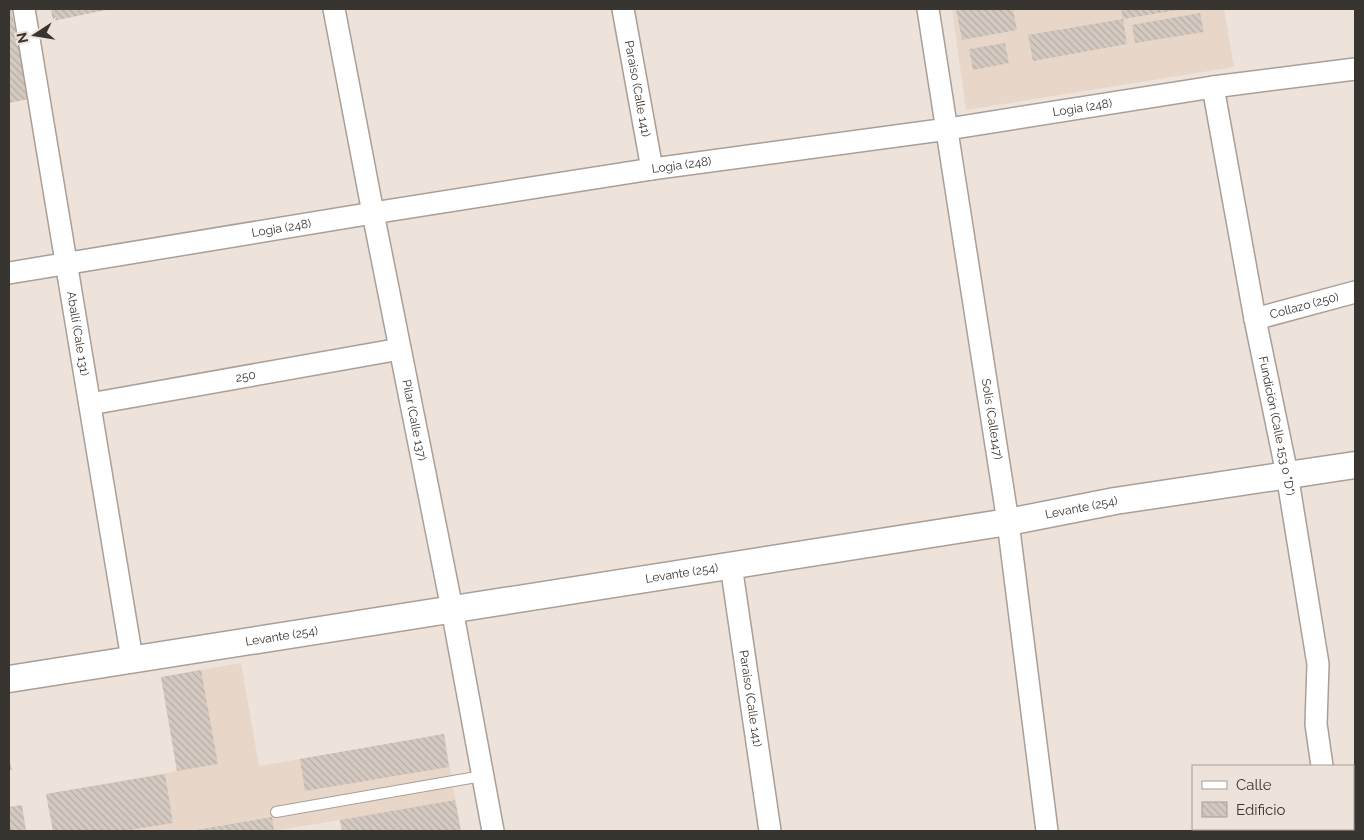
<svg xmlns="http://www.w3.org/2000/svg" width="1364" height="840" font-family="Raleway,sans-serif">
<defs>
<pattern id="building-back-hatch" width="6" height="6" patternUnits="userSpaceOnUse" patternTransform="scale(1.25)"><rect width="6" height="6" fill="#d3c9c0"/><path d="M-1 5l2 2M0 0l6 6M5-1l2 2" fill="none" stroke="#b6ada5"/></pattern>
</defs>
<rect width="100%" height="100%" fill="#eee3da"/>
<path fill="#e8d7c9" d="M952,9H1224L1234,67L966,110Z
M241,663L259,766L444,734L461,831H342L340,820L273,831H53L46,794L177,771L161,677Z"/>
<path fill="url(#building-back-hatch)" d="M9,9H11L29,99L9,103Z
M51,9H106V10L53,21Z
M956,9H1013L1017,30L962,40Z
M1121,9H1177V10L1123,19L1127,44L1033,61L1028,35L1123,19Z
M1200,13L1204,32L1135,43L1132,25Z
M1005,43L1009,63L973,70L969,49Z
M201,670L218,764L177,771L161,677Z
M444,734L449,767L305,791L300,759Z
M9,758L12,770H9Z
M165,774L173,823L123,831H53L46,794Z
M455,800L461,831H342L340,820Z
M22,805L26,831H9V807Z
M272,817L274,831H196V830Z"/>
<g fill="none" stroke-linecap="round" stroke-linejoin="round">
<g stroke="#a99f97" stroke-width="12">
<path id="service" d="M276,812L482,776"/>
</g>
<g stroke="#a99f97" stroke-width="24">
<g id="minor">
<path id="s1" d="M24,9L132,659"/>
<path id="s2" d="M334,9L373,213L452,609L493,831"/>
<path id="s3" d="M623,9L652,169"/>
<path id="s4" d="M928,9L1008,522L1047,831"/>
<path id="s5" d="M1213,87L1255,319L1287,474L1318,664L1316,724L1322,766"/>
<path id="s6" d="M9,273L373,213L652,169L948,129L1213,87L1355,69"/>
<path id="s7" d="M1255,319L1355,292"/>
<path id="s8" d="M90,404L400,349"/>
<path id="s9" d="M731,565L770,831"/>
<path d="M1329,829L1330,831"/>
</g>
</g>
<g stroke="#a99f97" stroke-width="29">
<g id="tertiary">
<path id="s10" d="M9,679L1008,522L1115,501L1355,465"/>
</g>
</g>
<use href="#service" stroke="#fff" stroke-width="10"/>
<use href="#minor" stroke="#fff" stroke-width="21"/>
<use href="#tertiary" stroke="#fff" stroke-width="26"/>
</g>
<g text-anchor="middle" stroke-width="4.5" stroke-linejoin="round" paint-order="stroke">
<g font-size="12" fill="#383430" stroke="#eee3da">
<text dy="4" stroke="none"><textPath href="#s3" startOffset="81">Paraiso (Calle 141)</textPath></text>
<text dy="4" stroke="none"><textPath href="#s6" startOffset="1086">Logia (248)</textPath></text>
<text dy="4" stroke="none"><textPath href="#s6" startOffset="681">Logia (248)</textPath></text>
<text dy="4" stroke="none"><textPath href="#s6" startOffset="276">Logia (248)</textPath></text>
<text dy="4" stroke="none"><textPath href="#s7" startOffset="51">Collazo (250)</textPath></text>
<text dy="4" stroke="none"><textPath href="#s1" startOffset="329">Aballí (Cale 131)</textPath></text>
<text dy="4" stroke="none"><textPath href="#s8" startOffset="158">250</textPath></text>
<text dy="4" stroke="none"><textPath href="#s4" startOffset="415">Solis (Calle147)</textPath></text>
<text dy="4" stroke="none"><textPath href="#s2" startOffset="419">Pilar (Calle 137)</textPath></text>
<text dy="4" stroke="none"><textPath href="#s5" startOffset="345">Fundición (Calle 153 o "D")</textPath></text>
<text dy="4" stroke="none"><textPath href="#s10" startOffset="1086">Levante (254)</textPath></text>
<text dy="4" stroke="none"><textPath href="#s10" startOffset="681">Levante (254)</textPath></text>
<text dy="4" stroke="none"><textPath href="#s10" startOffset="276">Levante (254)</textPath></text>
<text dy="4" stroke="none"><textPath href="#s9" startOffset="135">Paraiso (Calle 141)</textPath></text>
</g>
</g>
<rect width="1364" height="840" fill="none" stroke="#383430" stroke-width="20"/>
<rect x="1192" y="765" width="162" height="65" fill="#eee3da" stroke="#a59d96"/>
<rect x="1202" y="781" width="25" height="8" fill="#ffffff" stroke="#a59d96"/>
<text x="1236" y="790" font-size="15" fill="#383430">Calle</text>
<rect x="1202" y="802" width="25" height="15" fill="url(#building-back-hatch)" stroke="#a59d96"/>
<text x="1236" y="815" font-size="15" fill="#383430">Edificio</text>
<g transform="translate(35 35) rotate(258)" stroke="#eee3da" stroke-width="4" paint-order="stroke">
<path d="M0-4L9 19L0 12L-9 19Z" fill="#383430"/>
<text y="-8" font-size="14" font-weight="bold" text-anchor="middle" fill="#383430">N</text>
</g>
</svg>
